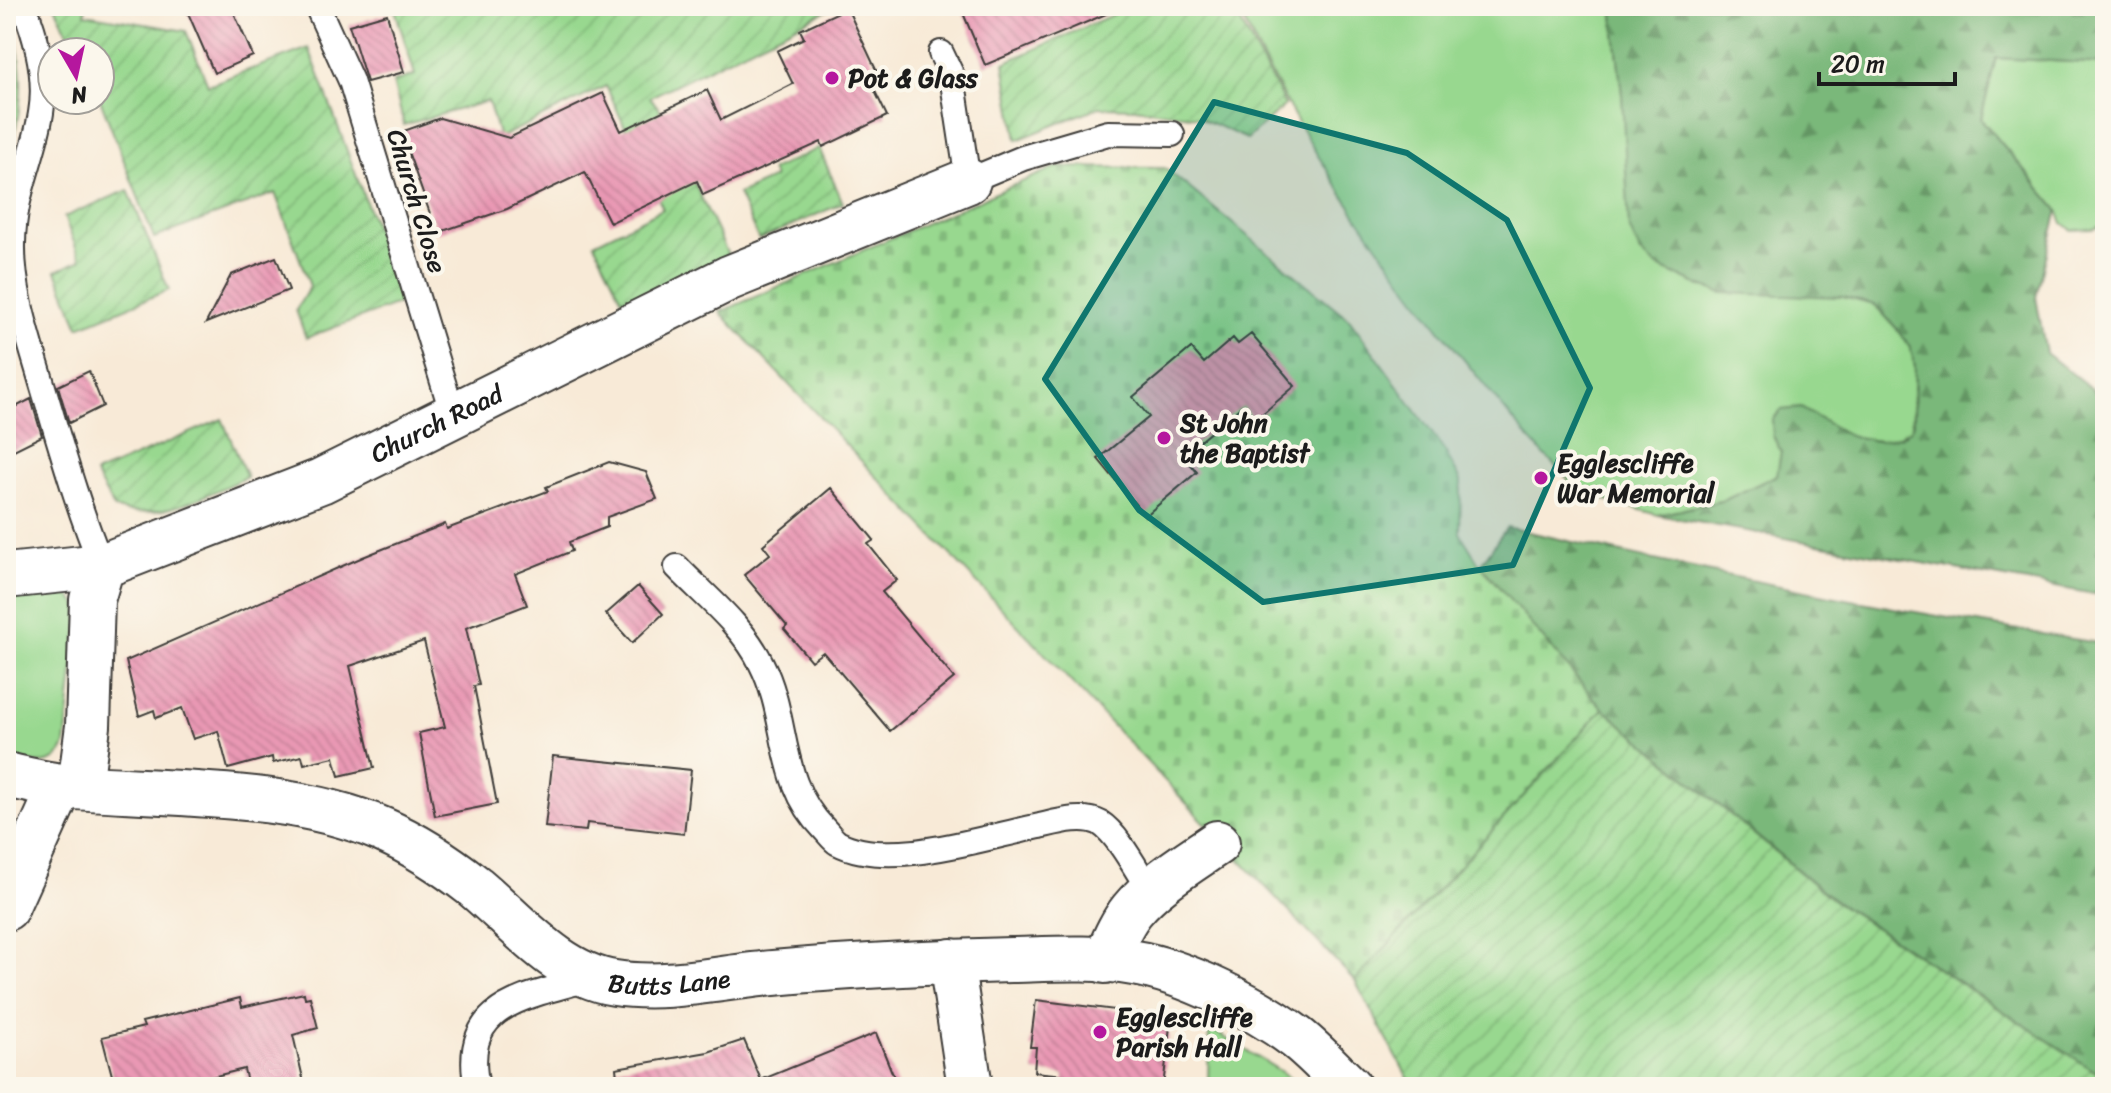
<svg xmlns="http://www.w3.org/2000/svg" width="2111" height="1093" font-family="Sriracha,sans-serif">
<defs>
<pattern id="forest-firs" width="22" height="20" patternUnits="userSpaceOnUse" patternTransform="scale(2)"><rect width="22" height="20" fill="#7ab87a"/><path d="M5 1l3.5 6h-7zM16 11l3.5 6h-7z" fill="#639563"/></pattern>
<pattern id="cemetery-stones" width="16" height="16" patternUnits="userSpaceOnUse" patternTransform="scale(2)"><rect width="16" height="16" fill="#98d88f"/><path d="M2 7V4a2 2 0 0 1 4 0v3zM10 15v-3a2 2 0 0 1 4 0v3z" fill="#82b97b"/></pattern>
<pattern id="garden-furrows" width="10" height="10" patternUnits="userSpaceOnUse" patternTransform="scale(2)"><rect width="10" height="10" fill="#98d88f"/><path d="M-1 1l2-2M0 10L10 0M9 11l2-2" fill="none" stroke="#82b97b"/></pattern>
<pattern id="building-back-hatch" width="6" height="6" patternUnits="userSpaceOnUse" patternTransform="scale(2)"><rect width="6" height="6" fill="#e998b4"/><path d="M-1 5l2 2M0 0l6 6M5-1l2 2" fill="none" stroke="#c7829a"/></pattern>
</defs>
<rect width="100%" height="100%" fill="#fbf7ec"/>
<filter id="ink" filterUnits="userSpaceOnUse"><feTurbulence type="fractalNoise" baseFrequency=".0125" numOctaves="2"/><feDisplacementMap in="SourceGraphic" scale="16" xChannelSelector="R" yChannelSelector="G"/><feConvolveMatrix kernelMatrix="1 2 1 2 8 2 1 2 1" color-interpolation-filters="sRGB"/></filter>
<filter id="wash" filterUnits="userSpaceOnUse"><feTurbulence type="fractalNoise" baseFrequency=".006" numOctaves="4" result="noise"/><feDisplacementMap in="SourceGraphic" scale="32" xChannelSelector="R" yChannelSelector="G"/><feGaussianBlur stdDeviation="1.8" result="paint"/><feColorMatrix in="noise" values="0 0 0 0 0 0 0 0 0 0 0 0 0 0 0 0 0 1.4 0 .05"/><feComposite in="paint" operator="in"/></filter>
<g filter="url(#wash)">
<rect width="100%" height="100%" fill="#f8ead7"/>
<path fill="#98d88f" stroke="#5a7a56" stroke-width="2" d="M1237,6H1612L1640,252L1656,266L1701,286L1843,297L1875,305L1899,331L1910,347L1915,366L1912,428C1876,457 1833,429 1801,408L1773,436L1781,452L1778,475L1725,500L1658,515L1561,487L1569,480C1529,442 1496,399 1461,356C1374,248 1295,132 1237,6Z
M6,8C29,69 23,107 6,168Z
M1995,58L2105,64V224L2093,229L2072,230L2063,223L2058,210L1981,119Z
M64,589L80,608L65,745C55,772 30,761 6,759V593Z
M1209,1028L1277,1069L1303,1087H1208Z"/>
<path fill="url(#forest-firs)" stroke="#4b6a4b" stroke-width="2" d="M1612,6H2105V64L1996,58L1981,119L2058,210L2036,297L2046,353L2105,399V596L1658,515L1725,500L1777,475L1781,452L1773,436L1772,420L1781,410L1801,408L1848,435L1876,441L1903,436L1912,428L1914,420L1915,366L1910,347L1899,331L1875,305L1843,297L1722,293L1701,286L1656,266L1640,252L1629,228L1622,95Z
M1507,527C1705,573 1904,613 2105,644V1078L1833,899L1603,709L1480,565Z"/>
<path fill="url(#cemetery-stones)" stroke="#5a7a56" stroke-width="2" d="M1056,167L1165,168L1350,320L1445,451L1461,481L1460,533L1480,565L1603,709L1355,981L720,312Z"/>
<path fill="url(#garden-furrows)" stroke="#5a7a56" stroke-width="2" d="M55,6H86L85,14L186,31L208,85L309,48L403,302L306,338L296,310L310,286L275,193L154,238L100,99V52H77Z
M394,6H836L650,97L661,111L730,259L627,309L594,243L663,209L606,86L499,138L488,101L404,125L393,82L415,75Z
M1132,6H1232L1285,105L1247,139L1198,117L1135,108L1099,107L1017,140L1004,63Z
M819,148L843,203L759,240L738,194L774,178L771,170Z
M128,190L169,290L79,327L56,271L81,260L64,217Z
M222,419L247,477C207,494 158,524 114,508L95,474Z
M1603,709L1833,900L2105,1078V1087H1413L1355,981Z"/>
<g id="blocks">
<path fill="url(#building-back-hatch)" d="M185,6H231L253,56L214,73Z
M960,6H1125L985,65Z
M847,8L879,76L870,81L887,116L823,147L821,142L703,195L697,181L610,223L585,172L507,209L437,233L401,132L440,118L509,138L603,93L621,131L707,90L721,120L793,84L777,51L804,38L800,30Z
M387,14L404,72L367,82L349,25Z
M276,257L289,290L206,323L231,275Z
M1251,334L1295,386L1254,421L1242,406L1183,455L1197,472L1145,516L1098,459L1149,417L1133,397L1191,348L1204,363L1233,338L1238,344Z
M89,371L103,406L69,423L58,386Z
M31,399L42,436L6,454V412Z
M609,462L646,472L657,499L607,517V527L569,542L572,551L515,574L527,605L466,628L479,685L474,686L497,804L435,816L419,733L445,727L424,641L350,666L374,768L339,776L334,757L304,764L302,756L273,763L272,757L228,769L218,731L193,739L182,708L156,718L154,710L139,716L126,661L363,557L445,524L447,529L548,491L546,487Z
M831,488L874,540L868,544L897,580L882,592L954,678L890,731L823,652L811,661L784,629L787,626L744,575L770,554L763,545Z
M638,586L663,614L632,643L606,614Z
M553,756L691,770L684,834L587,823L586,831L545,827Z
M304,993L305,998L310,997L318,1028L293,1035L305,1087H248L244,1069L171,1087H115L102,1037L144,1027L142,1022L240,998L242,1007Z
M1036,1000L1171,1017L1163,1087H1063L1064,1075L1034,1072L1036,1047H1030Z
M876,1033L898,1087H618L616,1068L708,1052L744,1040L761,1080Z"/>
</g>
</g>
<g filter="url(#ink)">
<use href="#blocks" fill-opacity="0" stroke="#3d3b38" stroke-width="2"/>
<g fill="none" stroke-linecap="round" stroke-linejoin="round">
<g stroke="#3d3b38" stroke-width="28">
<path id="service" d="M24,6C37,39 47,78 41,113C34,158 13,195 13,244C12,292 30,341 43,387C61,447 78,508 102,566
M317,6L351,81L453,415
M941,53L952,76L968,181L1023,158L1108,133L1172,134
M677,567C705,596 743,626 761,663C790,719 776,781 825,830C829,834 833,840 838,843C889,870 985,837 1040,826C1057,822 1083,814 1100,823C1118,834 1138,873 1150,891
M477,1087C459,1001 528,998 590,978"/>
</g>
<g stroke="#3d3b38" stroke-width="48">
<g id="minor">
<path d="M6,576L102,566"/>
<path id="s1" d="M6,775C25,779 44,784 63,786C162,795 291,789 383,830C415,844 447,865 475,887C517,922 559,975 615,983C667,991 722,977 773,973C852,966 932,962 1011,960C1051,959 1094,956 1134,963C1184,971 1256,1007 1297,1038C1315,1052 1332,1071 1349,1087"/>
<path id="s2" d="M80,786L88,726L92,600L102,566L321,481L729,278L968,181"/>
<path d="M6,908L61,786"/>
<path d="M951,961L970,1087"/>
<path d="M1105,961C1113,943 1120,925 1132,910C1154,883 1188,863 1217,843"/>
</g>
</g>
<use href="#service" stroke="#fff" stroke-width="24"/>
<use href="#minor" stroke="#fff" stroke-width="44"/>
</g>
</g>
<path fill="#0f766e" fill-opacity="0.2" stroke="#0f766e" stroke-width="6" stroke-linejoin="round" d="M1214,102L1407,153L1507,220L1590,388L1513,565L1263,602L1139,510L1045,379Z"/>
<g fill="#b5179e" stroke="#fbf7ec" stroke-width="3">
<circle cx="832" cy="78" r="8"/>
<circle cx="1164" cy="438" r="8"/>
<circle cx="1541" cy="478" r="8"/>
<circle cx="1100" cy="1032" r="8"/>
</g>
<g text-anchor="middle" stroke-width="8" stroke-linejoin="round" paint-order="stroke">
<g font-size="26" font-weight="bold" fill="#1c1c1c" stroke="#fbf7ec" text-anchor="start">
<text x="848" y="87">Pot &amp; Glass</text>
<text x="1180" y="432">St John<tspan x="1180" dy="30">the Baptist</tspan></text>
<text x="1557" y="472">Egglescliffe<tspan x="1557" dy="30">War Memorial</tspan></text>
<text x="1116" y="1026">Egglescliffe<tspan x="1116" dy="30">Parish Hall</tspan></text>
</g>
<g font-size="26" fill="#1c1c1c" stroke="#fbf7ec">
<text transform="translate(417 201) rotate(73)" y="9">Church Close</text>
<text dy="9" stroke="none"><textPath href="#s2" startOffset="586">Church Road</textPath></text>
<text dy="9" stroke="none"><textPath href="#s1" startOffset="718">Butts Lane</textPath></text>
</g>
</g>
<rect width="2111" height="1093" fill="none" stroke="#fbf7ec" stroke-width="32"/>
<g transform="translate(76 76) rotate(171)"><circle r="38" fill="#fbf7ec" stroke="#a29f99" stroke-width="2"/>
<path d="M0-6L14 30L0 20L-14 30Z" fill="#b5179e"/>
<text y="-12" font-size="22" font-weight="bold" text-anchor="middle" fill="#1c1c1c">N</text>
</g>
<path d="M1819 72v12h136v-12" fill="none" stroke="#1c1c1c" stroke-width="4"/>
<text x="1831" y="72" font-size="24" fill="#1c1c1c" stroke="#fbf7ec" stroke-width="6" paint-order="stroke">20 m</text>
</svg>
